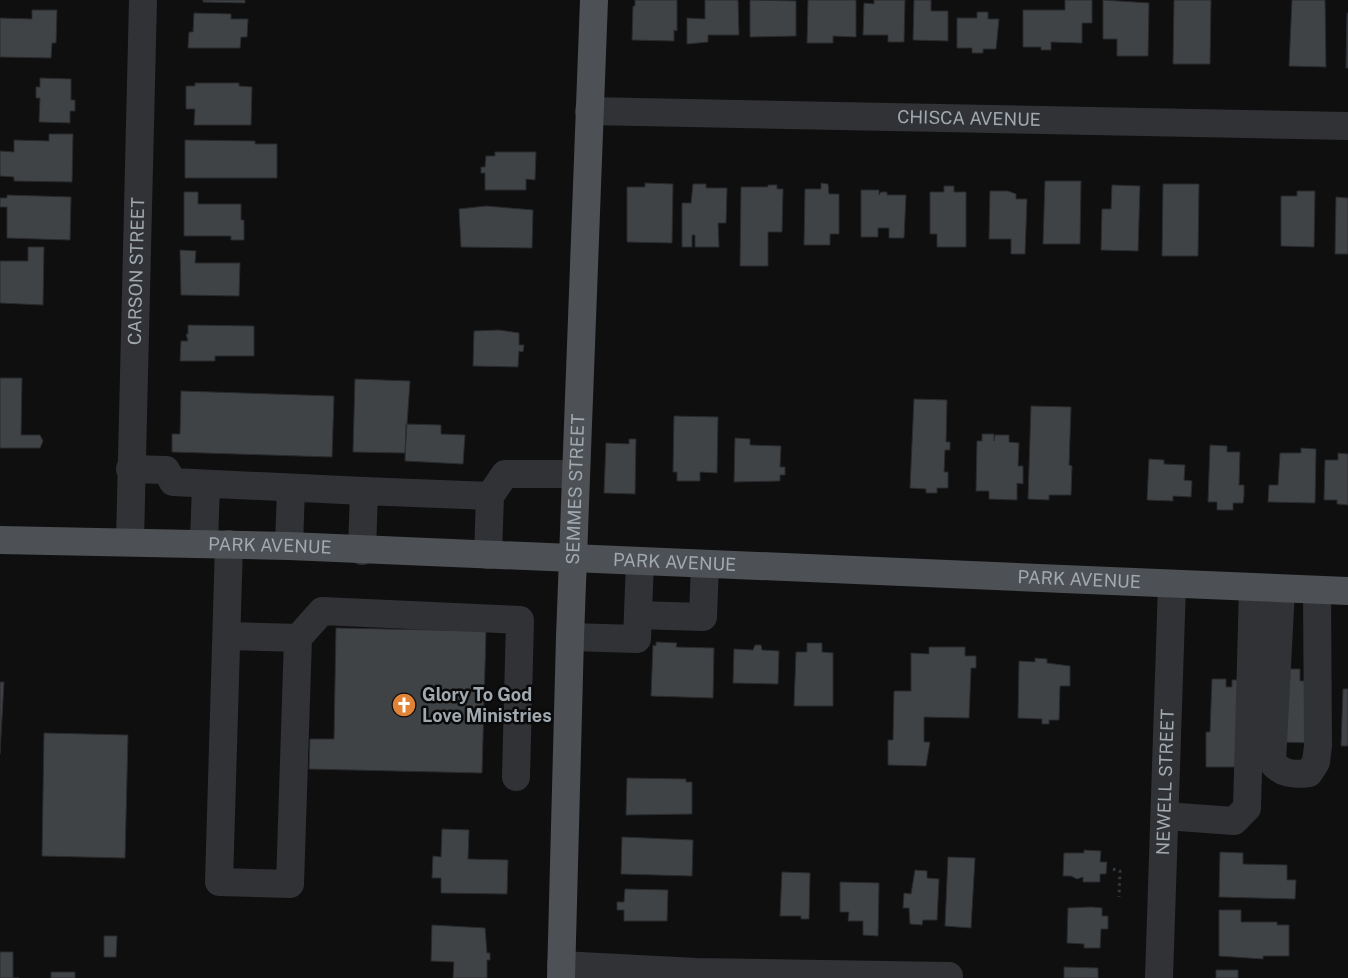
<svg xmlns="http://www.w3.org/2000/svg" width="1348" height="978" font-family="'Public Sans',sans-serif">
<rect width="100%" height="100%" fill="#0f0f10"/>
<path fill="#404346" stroke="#292a2c" d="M203,0H245V3L203,2Z
M635,0H677V31L674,30V41L632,40L633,6H635Z
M705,0H738L739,35H708V42L687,44V18L705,19Z
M750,0L796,1V36L750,37Z
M808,0H856V37L833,36V43H807Z
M874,0H905L904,42H888V35H863L864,3L874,4Z
M914,0H931V11H948V41L913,40Z
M1065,0H1092V23H1082V43L1051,42V50H1041V47H1023V10H1065Z
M1103,0L1149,3L1148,56H1117V39H1103Z
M1174,0H1211L1210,64H1173Z
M1292,0H1325L1326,67L1289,66Z
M32,10H57L56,43H52L51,58L0,57V18L32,19Z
M977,12H988V19H999L996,49H983V53H972V48H957V18H977Z
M194,13L231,14V19H248L247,37H241L240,48H188L189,32H193Z
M1347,13H1348V68H1346Z
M40,78L71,79V100H75V111H70V123L39,122L40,98H36V87H40Z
M195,83H239V86L252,87L251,125H194L195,109H186V86H195Z
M49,134H73L72,182L14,181V177L0,176V151L14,152V140L49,141Z
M185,140L255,141V144H277V178H185Z
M495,152H536L535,180L526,179V190H485V173H481V167H485L486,156H495Z
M1045,181H1081L1080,244H1043Z
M645,183L673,184L672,243L627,242V187H645Z
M821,183L828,184L829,194H839V234H830V245H804L805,189H821Z
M693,184H706V188H727L726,223H718L719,247H695V235H692V247H682V203H691Z
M1163,184H1199L1198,256H1162Z
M768,185H777V189H783L782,232H768V266H740L741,187H768Z
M1112,185L1140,186L1138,251L1101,250L1102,209H1111Z
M944,186H954V192H966V247H937V234H930V192H944Z
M861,190H879V195L881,192H887V195H906L904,238H889V228H878V237H861Z
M990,191H1008L1016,194V199H1027L1025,254H1011V239H989Z
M1297,191H1315L1314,247L1281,246V196H1297Z
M184,192H198V204H241V220H244V240H231V236H184Z
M7,195L71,197L70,240L7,238V207H0V198H7Z
M1336,197L1348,198V254H1335Z
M486,206L533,210L532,248L461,247L459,209Z
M28,247H44L43,305L0,303V261H28Z
M180,250L196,251L195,263H240L239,296L181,295Z
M188,325L254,326V356H215V361H180L181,341H188L186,334H188Z
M499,330L519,333V345H524L523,352L519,351L518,367L473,366L474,331Z
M0,378H22L21,435H40L43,441L40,448H0Z
M355,379L410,381L405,453L353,452Z
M181,391L334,396L332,457L172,452V434H180Z
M914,399L947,400L946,442H950V450H945L944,472H948V488H937V493H926V489L910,488Z
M1031,406L1071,407L1069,465L1072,466L1071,495H1049V500L1028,499Z
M674,416L718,417L717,473L700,472V481H677V472H673Z
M406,424L441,425V434L465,435L463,464L405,461Z
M982,434H994V441L995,435H1009V442L1019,443L1018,466H1023V484L1017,483V500L989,499V491H976L977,441H982Z
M735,438L750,439V445L781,446L780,467H785V475H780V481L734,482Z
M629,439H636L635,494L604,493L606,443L629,444Z
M1210,445L1227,446V452H1240L1239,485H1244V496L1243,503H1233V510H1217V502H1208Z
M1301,448L1316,449L1315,503L1268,502L1269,485H1278L1280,453H1301Z
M1338,453L1348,454V505L1337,504V500H1324L1325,460H1338Z
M1149,459L1164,460V464L1185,465L1184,480L1192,481L1191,497L1173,496V501L1147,500Z
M336,628L486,631L482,773L309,769L310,739H334Z
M656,642L677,643L676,647L714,648L713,698L651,696L653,645L656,646Z
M807,643H822V652L833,653V706H794L796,652H807Z
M755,645H761L762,650L779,651L778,684L733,683L734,649L753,650Z
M929,647H965V656H976V668H971L969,718L924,717V742H930L926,766L888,765V740H893L894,691H911V653L929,654Z
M1035,658L1047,659V663L1070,666V686H1060L1059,720H1049V724H1042V719L1018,718L1019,661L1035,662Z
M1281,669H1300V681H1314L1312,743L1280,742Z
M1212,679H1226V687H1232V680H1246L1243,767H1206V732H1210Z
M0,682H4L0,754Z
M1343,689H1348V746H1341Z
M44,733L128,735L125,858L42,856Z
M627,778L686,779V782H692V814L626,815Z
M442,829L469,830L468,859L508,860L507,894L441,893V878H432L433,856L441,857Z
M622,837L693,840L692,876L621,874Z
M1084,850L1101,851L1100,862H1107L1106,874H1100V882H1083V877L1077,879L1071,876H1063L1064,853H1084Z
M1220,852L1243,853V864L1287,865V880H1296L1295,899L1219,897Z
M948,857L975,858L971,928L945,926Z
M915,870L927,871V878L939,879L937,920H923L922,925L910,924L909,908H903L904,893L911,894Z
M782,872L810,873L809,919H801V916H780Z
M840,882L879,883L878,936L863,935V921H848L849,912H840Z
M625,889L668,890L667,921H624V910H617V902H624Z
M1092,907L1102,908V916H1108V929H1101L1100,948H1084V944L1067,943L1068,908Z
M1219,910H1241V922H1277V925H1289V956H1263V959L1219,956Z
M432,925L485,928L487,953H490V960H487V978H453L454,962L431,961Z
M104,936H117L116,957H104Z
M0,952H13V978H19H0Z
M1064,967L1098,968V978H1064Z
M1216,970H1238V978H1216Z
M51,972H75V978H51Z"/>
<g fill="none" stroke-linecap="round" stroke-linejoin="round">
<path stroke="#37393c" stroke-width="3" stroke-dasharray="2.5 4" stroke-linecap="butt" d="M1113,869L1120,871L1119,897"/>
<g stroke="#313235" stroke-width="28">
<path id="s1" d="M589,111L1348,126"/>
<path d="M130,469L166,470L173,482L364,491"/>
<path id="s2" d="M130,541L143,0"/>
<path d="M204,543L206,484"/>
<path d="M229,544L219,882L290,884L298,638L322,611L520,620L516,777"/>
<path d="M289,546L291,488"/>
<path d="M362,551L364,491L490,496L505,474H576"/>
<path d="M488,555L490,496"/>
<path d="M1281,589L1272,762C1281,774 1294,775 1309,773L1316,762L1318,746L1317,590"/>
<path d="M638,615L703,617L705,564"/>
<path d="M227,636L298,638"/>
<path d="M570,637L637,639L640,561"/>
<path d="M1165,816L1234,821L1247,808L1253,588"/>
<path d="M561,965L696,972L949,976"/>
<path id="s3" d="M1159,978L1172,585"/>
</g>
<g stroke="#4d5054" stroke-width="28">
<path id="s4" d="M0,540L289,546L1348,591"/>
<path id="s5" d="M561,978L570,637L594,0"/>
</g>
</g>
<defs>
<g id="church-disc" transform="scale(1.25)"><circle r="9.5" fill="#e18336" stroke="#0a0a0b"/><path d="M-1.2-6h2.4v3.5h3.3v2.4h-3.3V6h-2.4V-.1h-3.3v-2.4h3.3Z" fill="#fff"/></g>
</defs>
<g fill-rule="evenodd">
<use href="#church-disc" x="404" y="705"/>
</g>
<g text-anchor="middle" stroke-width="5" stroke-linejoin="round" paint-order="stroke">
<g font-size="18" fill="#a1a9b0" stroke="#0a0a0b">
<text dy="6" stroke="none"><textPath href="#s1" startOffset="380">CHISCA AVENUE</textPath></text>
<text dy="6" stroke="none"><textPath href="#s2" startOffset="270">CARSON STREET</textPath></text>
<text dy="6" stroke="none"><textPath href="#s5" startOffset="489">SEMMES STREET</textPath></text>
<text dy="6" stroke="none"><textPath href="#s4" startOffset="270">PARK AVENUE</textPath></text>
<text dy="6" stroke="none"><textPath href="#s4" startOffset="675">PARK AVENUE</textPath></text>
<text dy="6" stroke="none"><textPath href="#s4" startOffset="1080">PARK AVENUE</textPath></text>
<text dy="6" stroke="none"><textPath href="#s3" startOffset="196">NEWELL STREET</textPath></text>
</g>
<g font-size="18" font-weight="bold" fill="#a1a9b0" stroke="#0a0a0b" text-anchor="start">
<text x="422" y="701">Glory To God<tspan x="422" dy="21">Love Ministries</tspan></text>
</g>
</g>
</svg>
